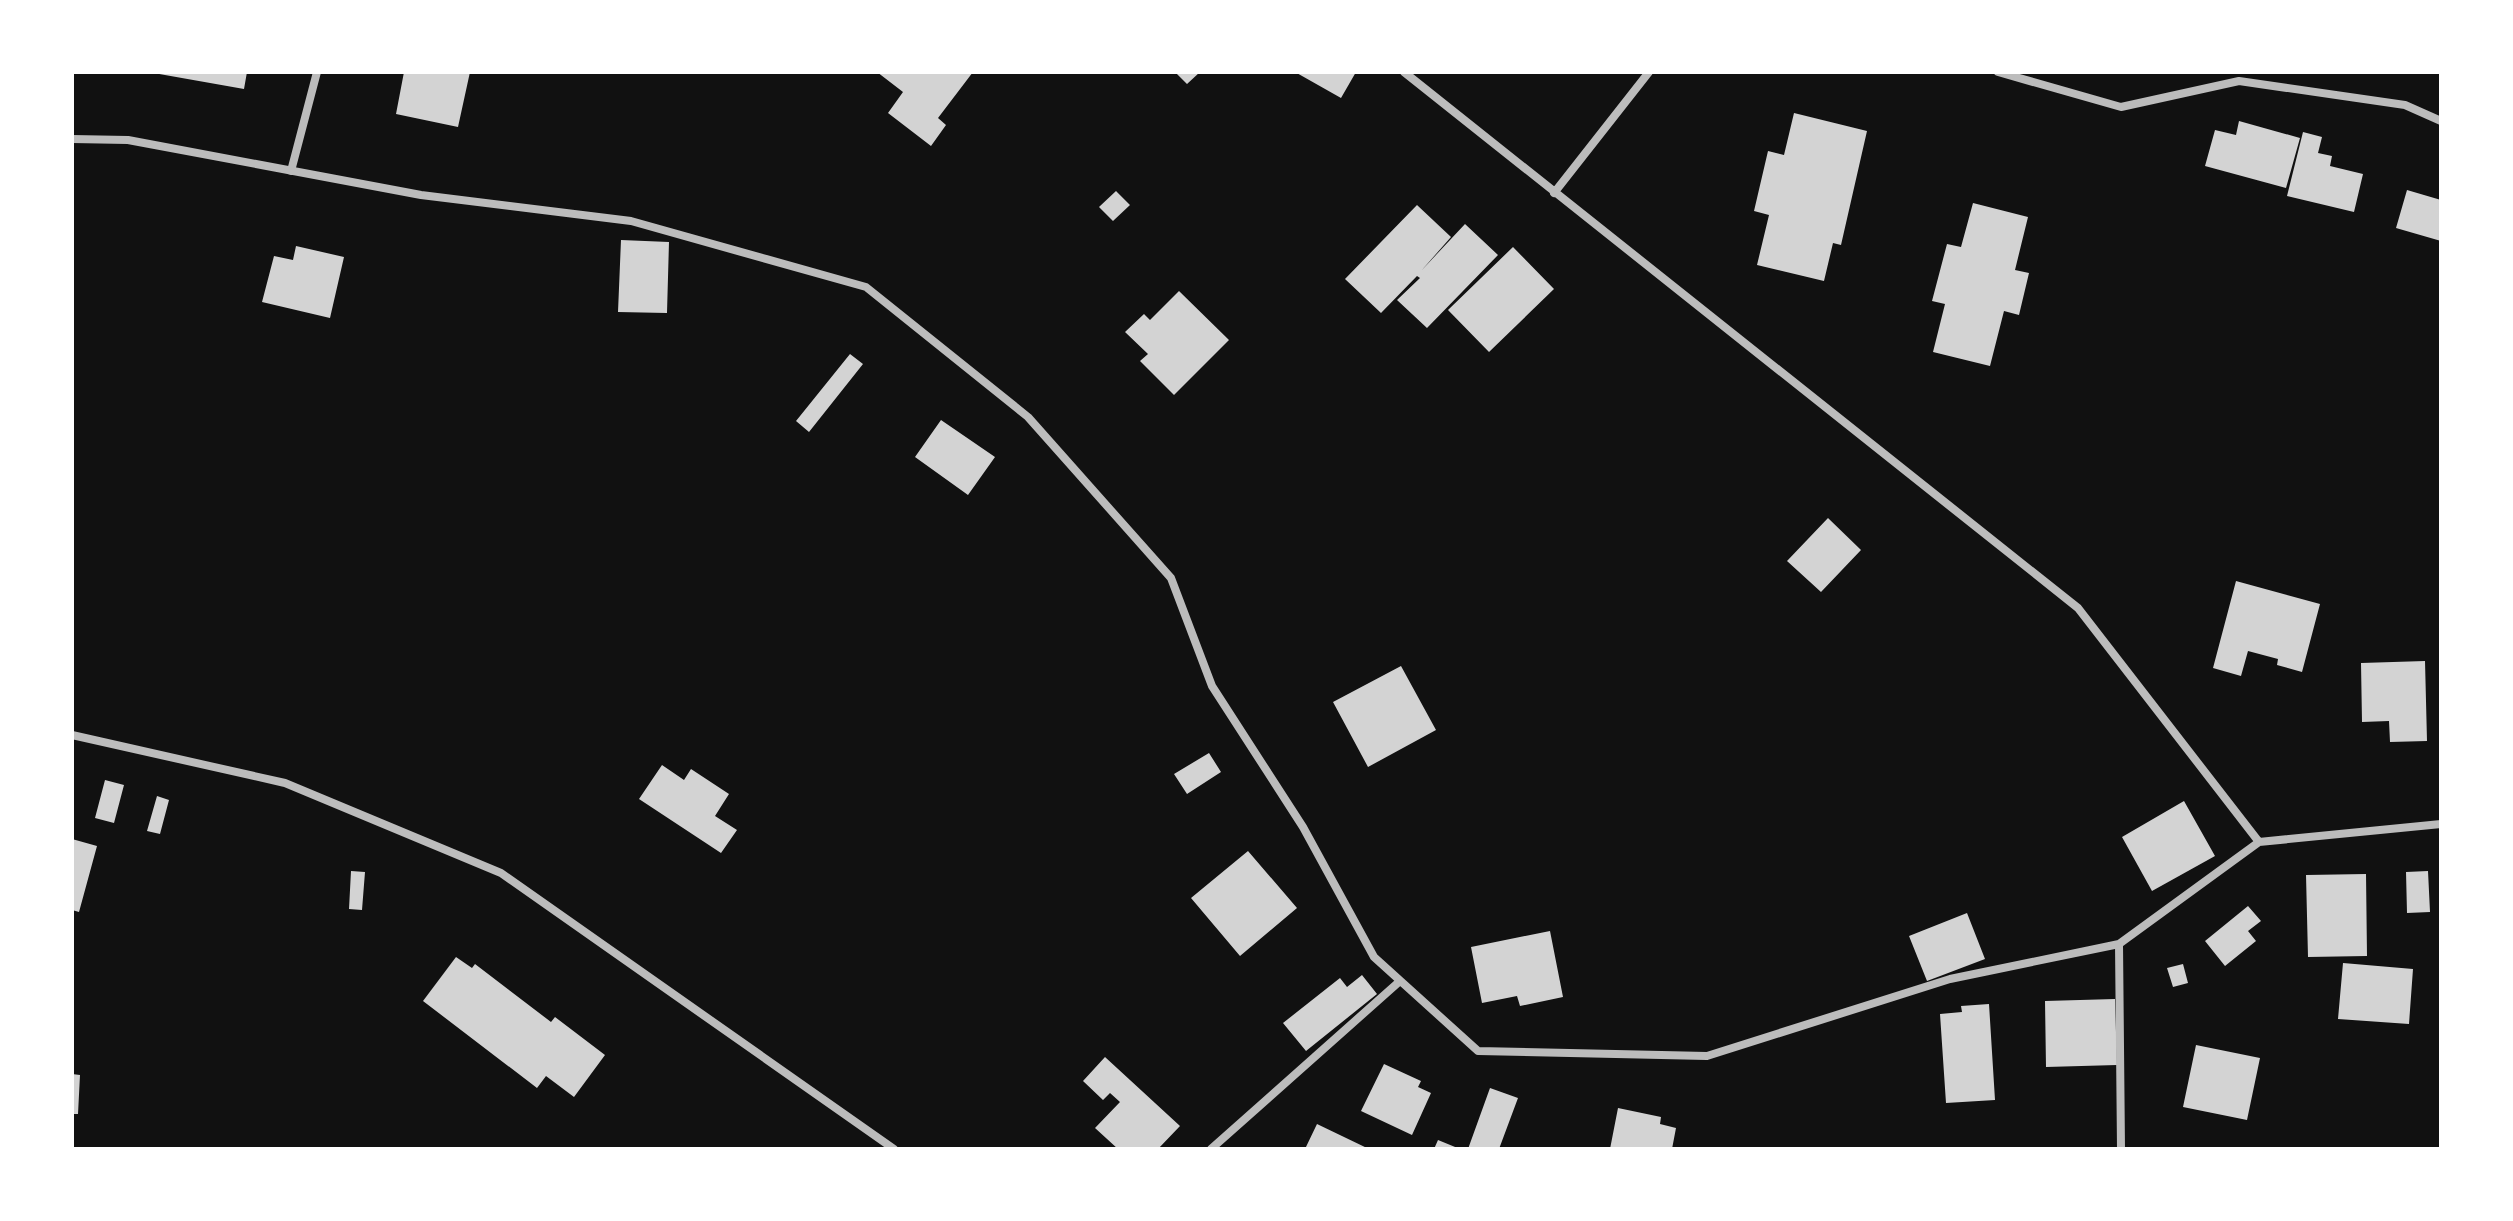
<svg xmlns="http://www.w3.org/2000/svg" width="2513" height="1221" font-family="'DejaVu Sans',sans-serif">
<rect width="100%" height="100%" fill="#111"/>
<path fill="#d3d3d3" d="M148,72H247L244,89Z
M404,72H470L458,127L396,114Z
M877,72H973L938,118L946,125L931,146L888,113L903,92Z
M1175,72H1200L1187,84Z
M1295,72H1356L1341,98Z
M1794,113L1867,131L1841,245L1833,243L1824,281L1757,265L1769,215L1754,211L1768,151L1784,155Z
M2239,121L2300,138L2286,188L2205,166L2215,130L2236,135Z
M2303,132L2322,137L2318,153L2332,156L2330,166L2363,174L2354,212L2287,196Z
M2407,190L2441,200V241L2396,228Z
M1116,191L1130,205L1113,221L1099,207Z
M1973,203L2028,217L2015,270L2029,273L2019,315L2004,311L1990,366L1933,352L1945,304L1932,301L1947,244L1961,247Z
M1417,205L1451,237L1421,271L1465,224L1498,255L1427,328L1397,300L1420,278L1417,276L1381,313L1345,279Z
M621,240L669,242L667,313L618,312Z
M296,246L344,257L330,318L262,302L274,256L293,260Z
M1513,247L1554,289L1489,352L1448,310Z
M1179,291L1229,340L1174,395L1140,361L1148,354L1125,332L1144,314L1150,320Z
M850,354L863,364L809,432L796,421Z
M941,420L995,457L968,495L915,457Z
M1828,518L1861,550L1821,592L1787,561Z
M2236,581L2320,604L2302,672L2277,665L2278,659L2248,651L2241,676L2213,668Z
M2425,661L2427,741L2390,742L2389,721L2362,722L2361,663Z
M1401,666L1436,730L1368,767L1333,702Z
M1209,753L1221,772L1187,794L1174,774Z
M662,765L684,780L691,769L729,794L715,816L737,830L721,853L639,799Z
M105,780L124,785L114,823L95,818Z
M157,796L169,800L160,834L147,831Z
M2184,801L2215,856L2152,891L2122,837Z
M72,839L97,846L79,912L72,910Z
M1248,851L1297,908L1240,956L1191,898Z
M351,871L365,872L362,910L349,909Z
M2428,871L2430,912L2407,913L2406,872Z
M2366,874L2367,956L2308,957L2306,875Z
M2248,906L2261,921L2248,931L2256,941L2225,966L2205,941Z
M1967,913L1985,959L1927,981L1909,936Z
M1550,931L1563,997L1520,1006L1517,996L1482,1003L1471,947Z
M456,957L472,968L475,964L551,1022L555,1017L605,1055L574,1097L546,1076L537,1088L423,1001Z
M2343,963L2413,969L2409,1024L2338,1019Z
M2183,964L2188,983L2173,987L2167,968Z
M1362,975L1377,994L1306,1051L1283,1023L1340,978L1347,987Z
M2115,999L2117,1065L2046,1067L2045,1001Z
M1989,1004L1995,1100L1946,1103L1940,1014L1962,1012L1961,1006Z
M2196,1045L2260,1058L2247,1120L2183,1107Z
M1105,1057L1180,1126L1158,1149H1118L1095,1128L1120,1102L1110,1093L1103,1100L1083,1081Z
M1384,1064L1421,1081L1418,1087L1431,1093L1412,1135L1361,1111Z
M72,1074L80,1075L78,1114H72Z
M1490,1088L1518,1098L1499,1149H1468Z
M1618,1108L1661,1117L1660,1124L1676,1128L1672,1149H1610Z
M1317,1124L1369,1149H1305Z
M1438,1140L1460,1149H1434Z"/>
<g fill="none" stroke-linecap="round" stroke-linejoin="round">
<path stroke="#bcbcbc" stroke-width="8" d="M1404,72L2078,608L2259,842L2441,824
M1998,72L2121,107L2239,81L2405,105L2441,121
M72,139L128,140L421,195L631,221L866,287L1028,417L1171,578L1212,686L1303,827L1374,957L1478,1051L1707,1056L1950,979L2119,944L2259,842
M291,171L317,72
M1554,193L1649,72
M72,735L285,783L501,873L894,1149
M2119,944L2121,1149
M1211,1149L1400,981"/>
</g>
<rect width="2513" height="1221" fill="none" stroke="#ffffff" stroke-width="148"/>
</svg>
